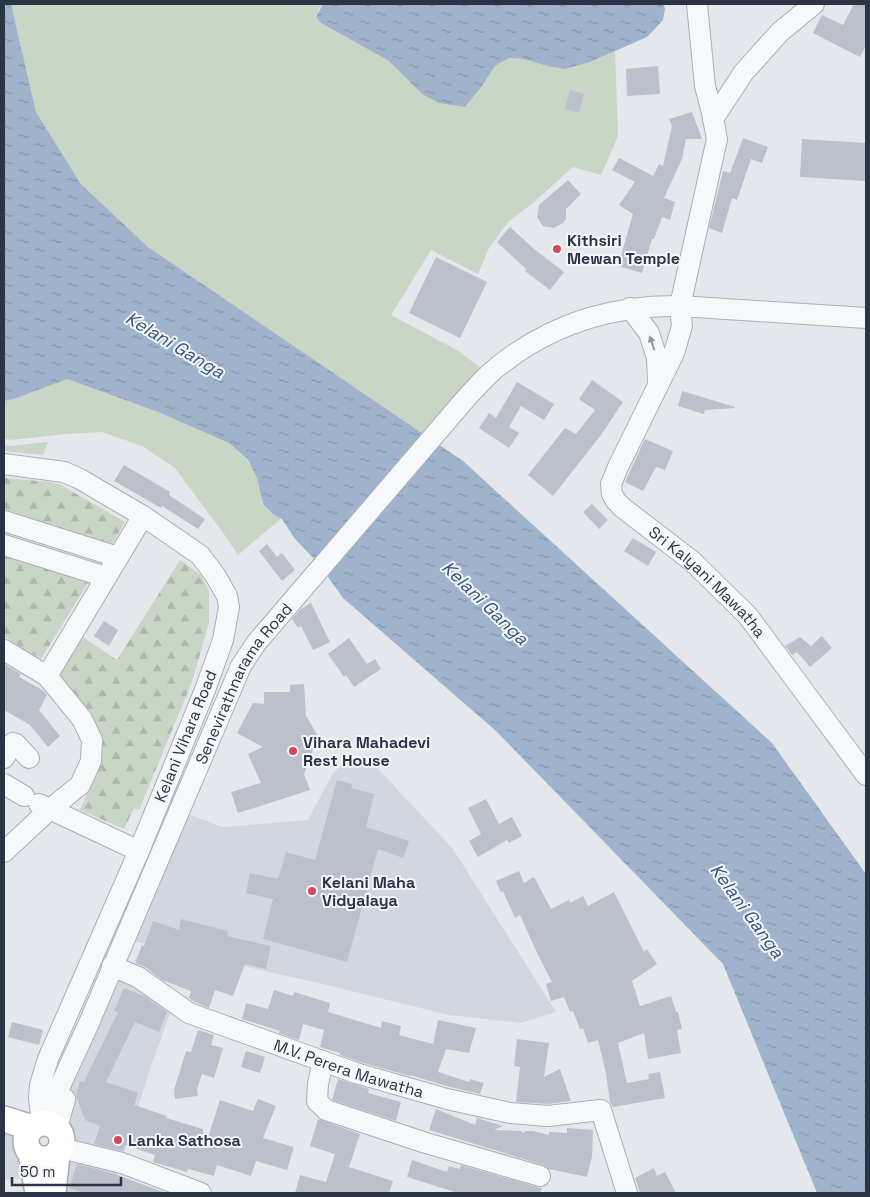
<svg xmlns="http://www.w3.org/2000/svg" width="870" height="1197" font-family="'Space Grotesk',sans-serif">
<defs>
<pattern id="forest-firs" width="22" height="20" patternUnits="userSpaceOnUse" patternTransform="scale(1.25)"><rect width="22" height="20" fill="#c9d6c5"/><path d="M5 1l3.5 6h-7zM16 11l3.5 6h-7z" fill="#adb8ab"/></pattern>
<pattern id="water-ripples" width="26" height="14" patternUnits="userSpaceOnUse" patternTransform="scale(1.25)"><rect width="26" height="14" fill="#9fb4cc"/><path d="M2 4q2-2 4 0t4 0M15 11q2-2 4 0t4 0" fill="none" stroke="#8293a7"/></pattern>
</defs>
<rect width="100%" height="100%" fill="#e4e7ec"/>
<path fill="#d2d6de" d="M367,757L453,849L556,1012L521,1023L449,1015L331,986L124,939L180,811L222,827L308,820L333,773L348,759Z
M112,966L174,1002L149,1072L111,1193H53L62,1143L61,1135L57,1128L77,1051Z
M4,1129L27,1147L37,1176L4,1180Z"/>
<path fill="#c9d6c5" d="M11,4H323L318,11L321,23L389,61L422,94L465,107L482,86L495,66L509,58L524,59L547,66L590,62L615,51L618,136L601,175L573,167L533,203L508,222L489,248L478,274L431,250L391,315L457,350L482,369L451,399L423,434L148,247L81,184L36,112Z
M67,379L158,412L229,443L248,461L257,478L263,504L273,514L282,518L238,555L224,534L175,468L142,446L102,432L65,434L12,440L4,439V401L14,399Z
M48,442L43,455L4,451V445L11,446Z"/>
<path fill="url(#forest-firs)" d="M4,478L50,482L61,485L125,522L110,548L4,514Z
M4,554L88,583L41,659L4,637Z
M180,560L201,575L209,591V623L192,682L139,810L134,808L124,829L80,810L100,763L59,680L58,670L81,636L117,660Z"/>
<path fill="url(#water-ripples)" d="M4,4H11L36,112L81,184L148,247L463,461L772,743L866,874V1193H817L723,964L496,731L343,598L318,563L295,539L282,519L273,514L263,504L257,478L248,460L229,443L158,412L67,379L14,399L4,401Z
M323,4H663L665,8L663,20L647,37L590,62L565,69L547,66L524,59L509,58L495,66L482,86L465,107L439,103L422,94L389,61L321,23L316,17Z"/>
<path fill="#bbc0ca" d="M854,4H866V45L860,57L813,33L822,15L843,25Z
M658,66L660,94L627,96L626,69Z
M570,90L584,94L579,113L565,109Z
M692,112L702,139H686L682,159L664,198L675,202L670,220L662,217L654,239H652L642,273L618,266L633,214L619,205L635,182L612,170L619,158L653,176L659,164L663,166L672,126L669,119Z
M743,138L768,147L762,163L751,159L737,200L732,198L722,233L709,228L723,171L730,173Z
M802,139L866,143V181L800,177Z
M568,180L581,194L566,209V219L563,223L554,228L543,226L537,217L539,205Z
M510,227L534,249L564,272L550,290L525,271L526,269L497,242Z
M436,257L487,282L460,338L409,313Z
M592,380L623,402L601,435L553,496L528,475L565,428L576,434L595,410L579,399Z
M517,382L554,404L544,420L521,406L509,427L519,433L509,448L479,428L489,413L496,418Z
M682,391L735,407V408L705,410L704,414L678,406Z
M645,439L673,451L665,470L656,467L643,491L625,482Z
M124,465L170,492L169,495L205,519L198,529L162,506L161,508L114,481Z
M592,504L608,520L599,529L583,512Z
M633,538L656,552L648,566L624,551Z
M267,544L277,557L282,553L295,570L282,581L259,551Z
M311,603L330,642L313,650L301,626L298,628L292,619L301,609Z
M104,621L118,630L109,646L94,636Z
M822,636L832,648L810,667L797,652L792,655L785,646L800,637L811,646Z
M349,638L367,664L375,659L381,669L354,687L346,675L344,677L328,654Z
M4,664L21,674L19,677L44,691L47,695L39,710L60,736L48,747L30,725L4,710Z
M304,684L306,716L318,736L304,774L310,790L238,813L231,792L261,783L248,754L263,747L237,733L253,703L264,704V692H290V685Z
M337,780L352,784L351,788L374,794L366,827L409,841L403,858L378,849L347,962L263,939L273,899L246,893L250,873L278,879L286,852L315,860Z
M486,799L499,824L512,817L522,836L509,843L507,840L478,857L469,841L481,834L468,808Z
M519,871L524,883L534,877L551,909L569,900L570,903L583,896L588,906L614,892L644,952L647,949L657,964L632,981L640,1006L671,996L676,1012H678L682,1029L677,1030L681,1053L648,1059L644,1033L618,1043L627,1083L649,1079L648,1074L660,1072L665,1098L613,1107L610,1102L606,1073L598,1040L588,1043L583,1028L580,1029L573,1011L570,1012L564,997L551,1001L546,984L552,982L538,955L520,915L515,918L503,891L501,893L496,881Z
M181,919L228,931L227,936L271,946L266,969L245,964L233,996L215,990L209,1008L195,1002L189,998L191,991L162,980L145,967L135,963L142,945L144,946L153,921L179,930Z
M124,988L144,996L167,1012L159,1032L135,1022L106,1082L138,1093L134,1105L167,1116L166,1118L203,1129L205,1147L220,1100L253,1111L258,1099L276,1106L263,1138L294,1147L287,1170L256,1161L251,1176L217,1165L214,1176L188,1169L187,1172L153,1162L155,1155L125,1145L123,1151L94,1144L100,1126L85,1120L76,1095L80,1081L84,1082L118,1012L114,1011Z
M274,990L293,996L294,992L330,1003L328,1012L381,1028L382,1021L401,1026L399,1035L433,1044L438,1020L476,1028L469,1053L446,1049L438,1072L469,1082L470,1079L484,1083L480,1094L450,1087L410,1075V1076L360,1062L340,1055V1053L320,1047L324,1030L303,1024L299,1040L279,1033L280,1031L242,1019L246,1003L268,1009Z
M12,1022L43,1030L39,1045L8,1037Z
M198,1030L214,1035L211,1045L223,1048L214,1078L202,1074L197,1089L198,1096L175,1099L174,1090L186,1051L191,1052Z
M517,1039L549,1043L544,1077L560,1069L571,1101L548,1104L516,1102L520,1067L514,1066Z
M246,1051L265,1057L260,1073L241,1067Z
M338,1079L369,1089L368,1093L401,1102L396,1121L332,1100Z
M436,1109L475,1125L477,1118L503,1126L494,1130L520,1131L524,1133L525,1131H533L549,1135V1132L567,1133V1128L593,1130L592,1156L587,1177L549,1169L543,1165L429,1130Z
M318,1119L360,1134L349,1167L393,1181L389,1193H295L300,1175L326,1182L335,1154L310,1146Z
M412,1160L447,1172L449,1166L460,1169L461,1165L537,1187L542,1188L540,1193H458L407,1177Z
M77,1164L115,1174L163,1192V1193H84L69,1188Z
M654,1168L657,1176L665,1172L676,1193H640L635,1178Z"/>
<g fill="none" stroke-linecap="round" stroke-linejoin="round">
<g stroke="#a9aeb7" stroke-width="22">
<g id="minor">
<path id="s1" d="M697,4L705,86L712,113L717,139L680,306L682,326L674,353L618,467L611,484L612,494L616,501L623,508L692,561L748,616L866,775"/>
<path d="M713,119L744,72L780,32L814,4"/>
<path d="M630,308L649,333L657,358L658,383"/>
<path d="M4,464L64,472L80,479L143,516L200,555L215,575L227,596L229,607L223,640L205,690L139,851L48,1059L40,1085L39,1098L42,1123"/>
<path d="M4,521L118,557"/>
<path d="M4,545L106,577"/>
<path d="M4,650L47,676L82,719L92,740L91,761L80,785L49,810L4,852"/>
<path d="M47,676L143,516"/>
<path d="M4,758L13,743L16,744L29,758"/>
<path d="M4,784L24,796"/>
<path d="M39,804L139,851"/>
<path id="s2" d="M112,966L138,977L189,1013L356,1073L447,1099L510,1113L548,1116L601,1110L627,1193"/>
<path d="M323,1061L318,1084L317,1101L326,1110L426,1143L540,1176"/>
<path id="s3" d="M43,1123L89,1023L241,666L257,642L468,396C477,387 485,377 495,369C548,325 611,305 680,306L866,318"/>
<path d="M57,1128L65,1099"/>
<path d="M61,1148L122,1163L201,1193"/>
</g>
</g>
<g stroke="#a3abb8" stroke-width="28">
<path id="major" d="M4,1119L32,1128
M26 1141a18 18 0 1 1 36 0a18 18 0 1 1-36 0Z
M31,1153L38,1193
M53,1193L57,1154"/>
</g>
<use href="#minor" stroke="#f7f8fa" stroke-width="20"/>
<use href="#major" stroke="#fff" stroke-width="25"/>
</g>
<defs><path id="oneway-solid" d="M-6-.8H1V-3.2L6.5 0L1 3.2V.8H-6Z" transform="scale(1.25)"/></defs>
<use fill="#9196a0" href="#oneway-solid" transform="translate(652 343) rotate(-108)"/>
<g fill="#d1495b" stroke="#f4f6f9" stroke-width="2">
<circle cx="557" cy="249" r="5"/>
<circle cx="293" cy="751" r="5"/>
<circle cx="312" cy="891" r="5"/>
<circle cx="118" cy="1140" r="5"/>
</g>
<g text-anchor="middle" stroke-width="4" stroke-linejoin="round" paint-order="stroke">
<g font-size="16" font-weight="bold" fill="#2b3445" stroke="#f4f6f9" text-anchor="start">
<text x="567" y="246">Kithsiri<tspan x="567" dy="18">Mewan Temple</tspan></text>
<text x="303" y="748">Vihara Mahadevi<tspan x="303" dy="18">Rest House</tspan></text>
<text x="322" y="888">Kelani Maha<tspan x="322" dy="18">Vidyalaya</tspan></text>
<text x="128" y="1146">Lanka Sathosa</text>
</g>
<g font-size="16" fill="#2b3445" stroke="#f4f6f9">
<text dy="6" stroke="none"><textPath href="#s1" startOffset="642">Sri Kalyani Mawatha</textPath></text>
<text dy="6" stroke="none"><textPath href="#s3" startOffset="484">Senevirathnarama Road</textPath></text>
<text transform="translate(185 736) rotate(-68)" y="6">Kelani Vihara Road</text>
<text dy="6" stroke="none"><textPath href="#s2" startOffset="260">M.V. Perera Mawatha</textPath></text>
</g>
<g font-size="18" font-style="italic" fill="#34527a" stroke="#f4f6f9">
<text transform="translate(175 345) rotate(31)" y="6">Kelani Ganga</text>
<text transform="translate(485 603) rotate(44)" y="6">Kelani Ganga</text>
<text transform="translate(747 911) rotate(54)" y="6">Kelani Ganga</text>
</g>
</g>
<rect width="870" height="1197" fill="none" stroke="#2b3445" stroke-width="10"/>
<path d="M12 1177v8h109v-8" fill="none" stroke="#2b3445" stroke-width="2.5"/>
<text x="20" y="1177" font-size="15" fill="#2b3445" stroke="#f4f6f9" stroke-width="4" paint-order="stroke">50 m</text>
</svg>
